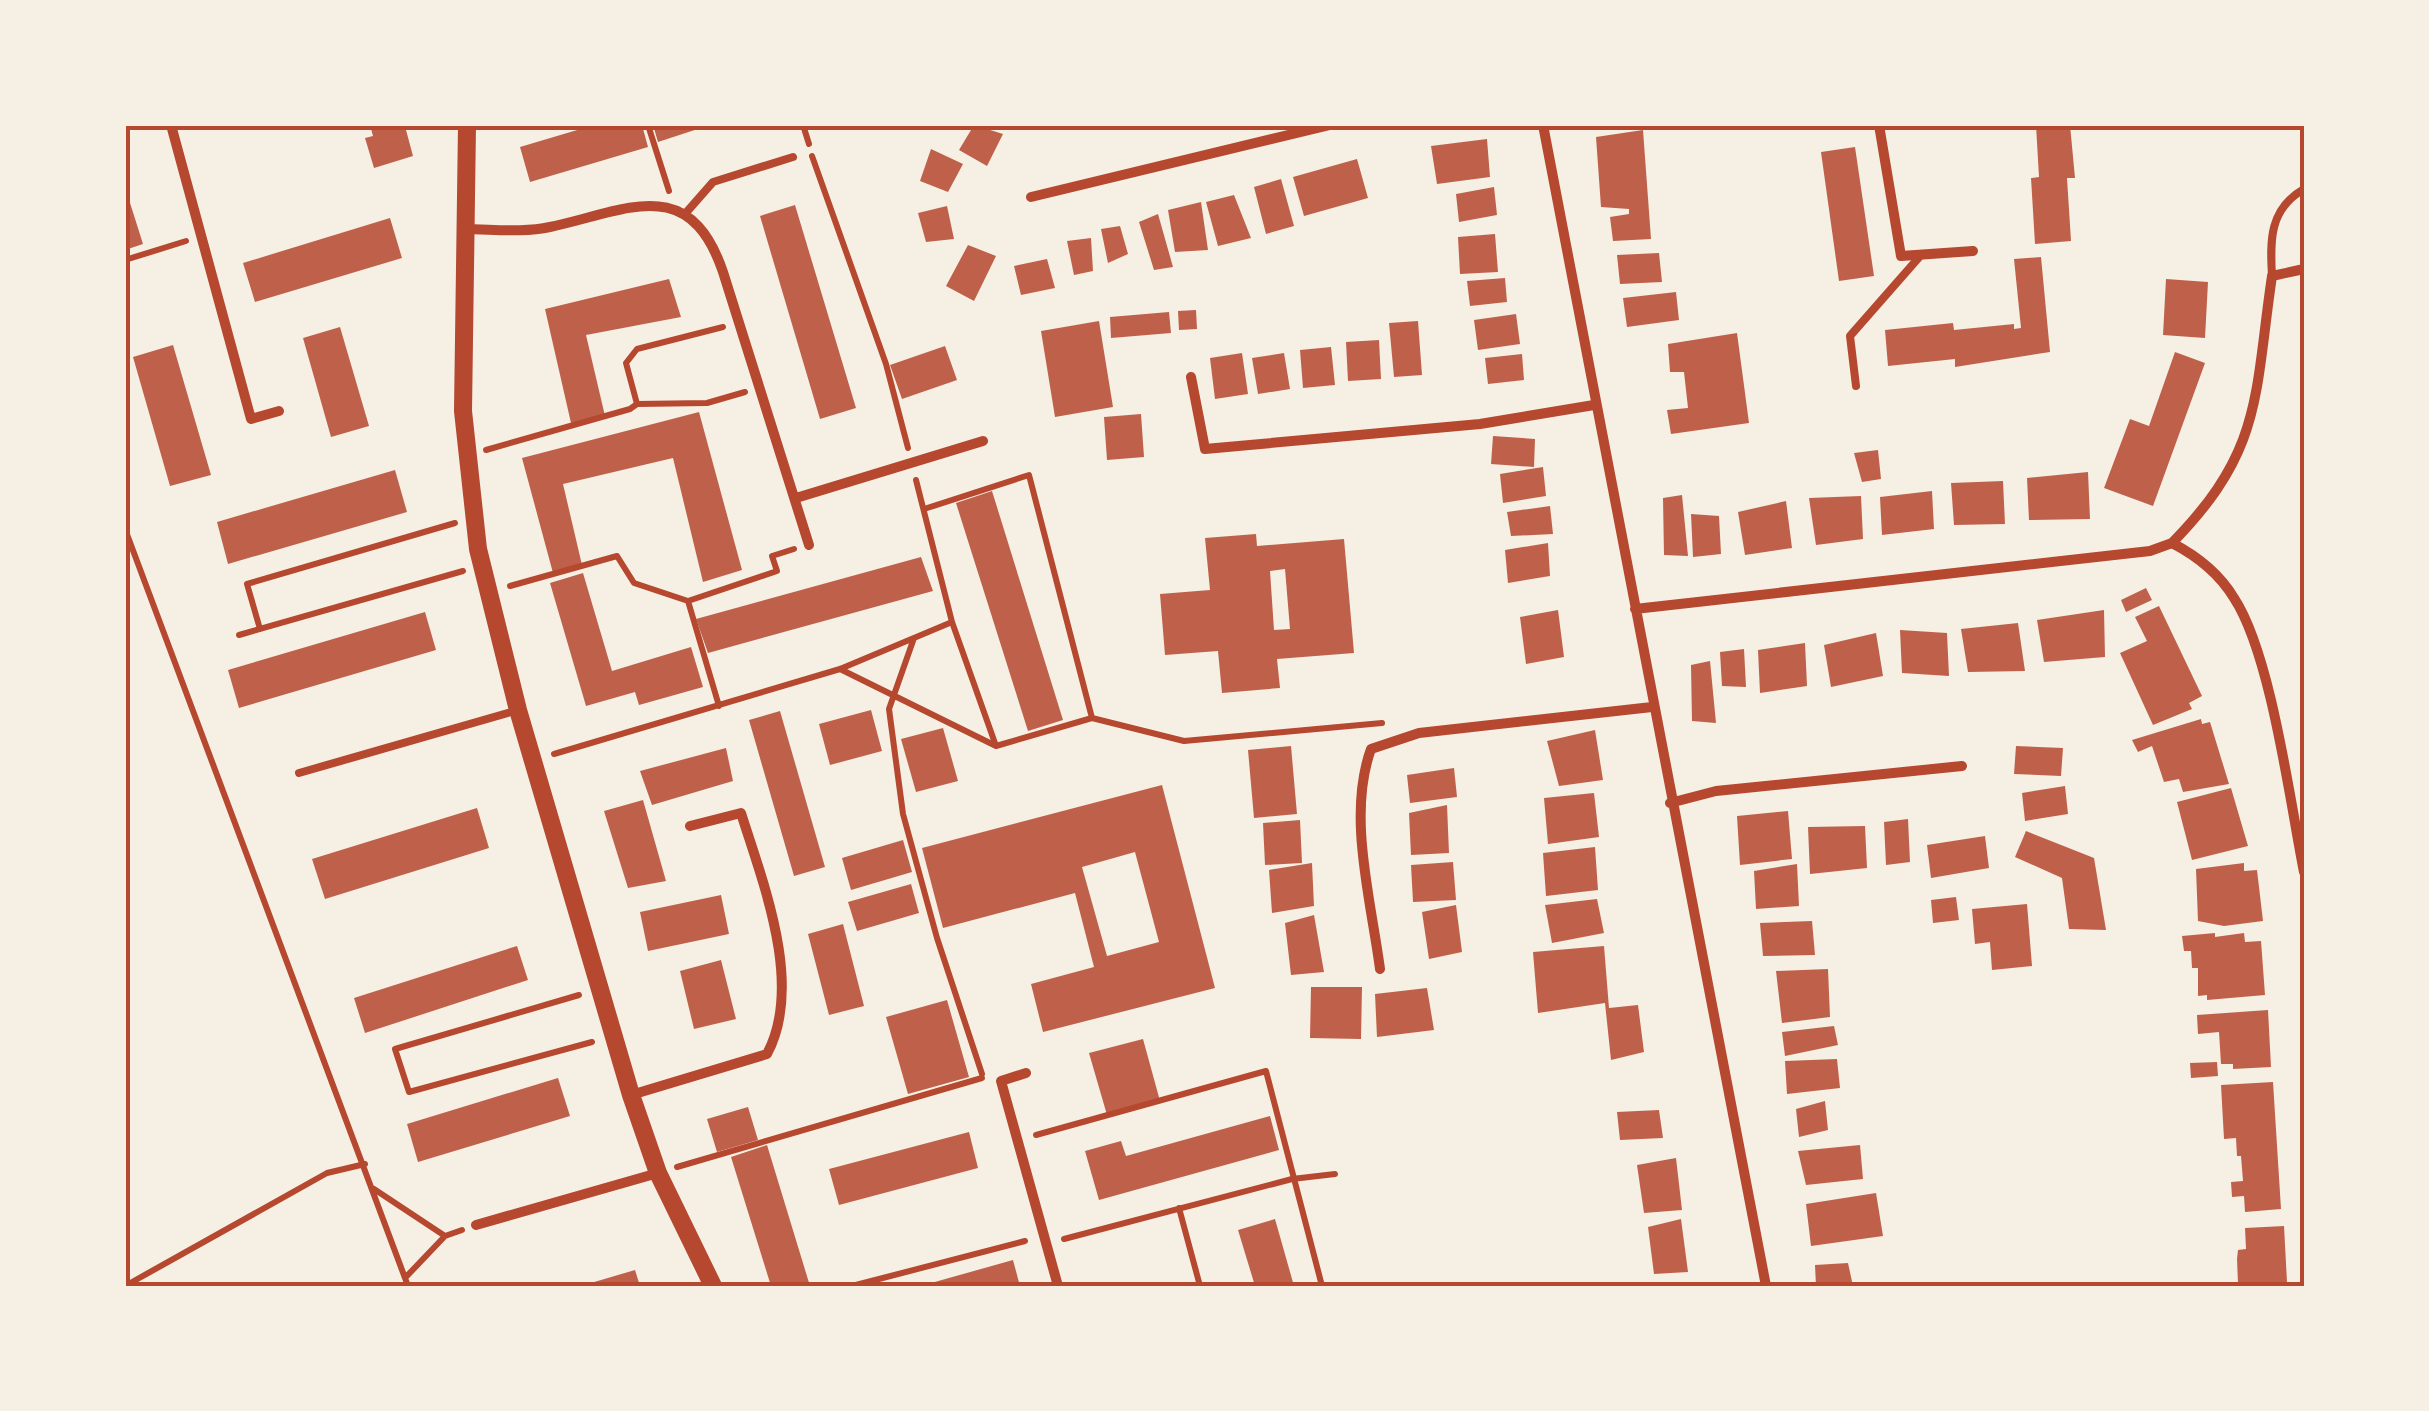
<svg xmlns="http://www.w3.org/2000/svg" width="2429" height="1411" font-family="'Golos Text',sans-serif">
<rect width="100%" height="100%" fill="#f6efe4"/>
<path fill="#bf614a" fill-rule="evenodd" d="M370,125H418L406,130L413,156L374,168L365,138L373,136Z
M594,125H642L648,147L530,182L520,147Z
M653,125H707V126L658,142Z
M974,125L1003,134L987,166L959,150Z
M2036,125H2070L2075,178H2067L2071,241L2035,244L2031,178L2039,177Z
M1643,130L1651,239L1613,241L1610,217L1629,214V209L1601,207L1596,137Z
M1487,139L1490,177L1437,184L1431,146Z
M1855,147L1874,276L1839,281L1821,152Z
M931,149L963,164L948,192L920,181Z
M1357,159L1368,198L1304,216L1293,177Z
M1281,179L1294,226L1266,234L1254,187Z
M125,187L143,244L125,250Z
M1494,187L1497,215L1459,222L1456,194Z
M1234,195L1251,238L1218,246L1206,202Z
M1201,202L1208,250L1175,252L1168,210Z
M795,205L856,408L820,419L760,216Z
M947,206L954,239L926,242L918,213Z
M1158,214L1173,267L1154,270L1139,222Z
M390,218L402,258L255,302L243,263Z
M1120,226L1128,254L1108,263L1101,229Z
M1495,234L1498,272L1460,274L1458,237Z
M1091,238L1093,271L1074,275L1067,241Z
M968,245L996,256L974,301L946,286Z
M1659,253L1662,282L1620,284L1617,255Z
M2041,257L2050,352L1955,367V359L1888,366L1885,330L1953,323L1954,330L2014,324V329L2021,328L2014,259Z
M1047,259L1055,288L1021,295L1014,266Z
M1505,278L1507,302L1470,306L1467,281Z
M669,279L681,317L586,335L605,416L571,423L545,309Z
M2166,279L2208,282L2205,338L2163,335Z
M1676,292L1679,320L1627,327L1623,298Z
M1196,310L1197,329L1179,330L1178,311Z
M1169,312L1171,333L1111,338L1110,317Z
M1516,314L1520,344L1478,350L1474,320Z
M1099,321L1113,407L1055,417L1041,331Z
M1418,321L1422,375L1394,377L1389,323Z
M340,327L369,426L331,437L303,338Z
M1737,333L1749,423L1671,434L1667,410L1688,408L1684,372H1670L1668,344Z
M1379,340L1381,379L1348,381L1346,342Z
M173,345L211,475L170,486L133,357Z
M945,346L957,380L902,399L890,365Z
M1331,347L1335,385L1303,388L1300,350Z
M2175,352L2205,363L2153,506L2104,488L2130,419L2149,426Z
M1242,353L1248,394L1215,399L1210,358Z
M1284,353L1290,389L1258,394L1252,358Z
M1522,354L1524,380L1488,384L1485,358Z
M699,412L742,570L703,582L673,458L563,484L582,565L553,573L522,458Z
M1141,414L1144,457L1107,460L1104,417Z
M1493,436L1535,439L1534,467L1491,464Z
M1878,450L1881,479L1862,482L1854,453Z
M1543,467L1546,496L1503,503L1500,474Z
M395,470L407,512L228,564L217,522Z
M2088,472L2090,519L2029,520L2027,478Z
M2003,481L2005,524L1954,525L1951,483Z
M992,491L1063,720L1028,731L956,503Z
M1932,491L1934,529L1882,535L1880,497Z
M1682,495L1688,556L1664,555L1663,498Z
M1861,496L1863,539L1816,545L1809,498Z
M1786,501L1792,548L1745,555L1738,512Z
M1550,506L1553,534L1511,536L1507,512Z
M1691,514L1719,516L1721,554L1693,557Z
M1256,534L1257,546L1344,539L1354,653L1277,659L1280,688L1222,693L1218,651L1165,655L1160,594L1210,590L1205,538ZM1285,569L1290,629L1274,630L1270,571Z
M1548,543L1550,576L1508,583L1505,550Z
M921,557L933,591L708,653L696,619Z
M583,573L612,671L691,647L703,687L639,705L635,692L586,706L550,583Z
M2146,588L2152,600L2126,612L2121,600Z
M2159,606L2202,696L2189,703L2192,709L2153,725L2120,653L2147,641L2135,617Z
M1558,610L1564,657L1526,664L1520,617Z
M2104,610L2105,657L2044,662L2037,620Z
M425,612L436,650L239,708L228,670Z
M2018,623L2025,671L1968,672L1961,629Z
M1900,630L1947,633L1949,676L1902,673Z
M1876,633L1883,676L1831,687L1824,645Z
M1805,643L1807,686L1760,693L1758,650Z
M1744,649L1746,687L1722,686L1720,652Z
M1710,661L1716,723L1692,721L1691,665Z
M871,710L882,751L830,765L819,724Z
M780,711L825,867L794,876L749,720Z
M2201,719L2202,724L2210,722L2229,784L2183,792L2179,779L2164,782L2152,746L2138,752L2132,740Z
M943,728L958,781L916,792L901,739Z
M1595,730L1603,780L1559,786L1547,741Z
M1291,746L1297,814L1254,818L1248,750Z
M2016,746L2063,748L2061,776L2014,774Z
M726,748L733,781L652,805L640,771Z
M1454,768L1457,797L1410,803L1407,775Z
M1162,785L1215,988L1043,1032L1031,984L1094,967L1075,893L943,928L922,848ZM1135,852L1159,942L1107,956L1082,867Z
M2065,786L2068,814L2025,821L2022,793Z
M2231,788L2248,846L2192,860L2177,802Z
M1594,793L1599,837L1548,844L1544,798Z
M643,800L666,881L628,888L604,811Z
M1447,805L1449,853L1411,855L1409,813Z
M477,808L489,848L325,899L312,859Z
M1788,811L1792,859L1740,865L1737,816Z
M1908,819L1910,862L1886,865L1884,822Z
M1300,820L1302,863L1265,865L1263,823Z
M1865,826L1867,868L1810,874L1808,827Z
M2026,831L2094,858L2106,930L2069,929L2062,878L2015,857Z
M1985,836L1989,868L1931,878L1927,845Z
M903,840L912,872L851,890L842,858Z
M1595,847L1598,890L1546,896L1543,853Z
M1453,862L1456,900L1413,902L1411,865Z
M1312,863L1314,906L1272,913L1269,870Z
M2244,863V871L2257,870L2263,921L2224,926L2198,921L2196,869Z
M1797,864L1799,906L1756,909L1754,871Z
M911,884L919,913L857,931L848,902Z
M721,895L729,934L648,951L640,912Z
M1956,897L1959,920L1933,923L1931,900Z
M1597,899L1604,933L1552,943L1545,905Z
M2027,904L2032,966L1992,970L1990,942L1975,944L1972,909Z
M1456,905L1462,952L1429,959L1422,912Z
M1314,915L1324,972L1291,975L1285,923Z
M1812,921L1815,955L1763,956L1760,923Z
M843,924L864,1006L829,1015L808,934Z
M2215,933V937L2244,933L2245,942L2261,941L2265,995L2207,1000V995L2198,996V968H2192L2191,951H2184L2182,936Z
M517,946L528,980L365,1033L354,998Z
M1604,946L1609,1008L1638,1005L1644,1052L1611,1060L1605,1003L1538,1013L1533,952Z
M721,960L736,1019L694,1029L680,971Z
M1828,969L1830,1017L1782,1023L1776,971Z
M1311,987H1362L1361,1039L1310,1038Z
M1427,988L1434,1030L1377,1037L1375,994Z
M947,1000L969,1077L908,1094L886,1017Z
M2268,1010L2271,1067L2233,1069V1064H2221L2219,1032L2198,1034L2197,1015Z
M1834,1026L1838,1045L1785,1056L1782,1032Z
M1143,1039L1160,1101L1107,1115L1089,1053Z
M1837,1059L1840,1088L1787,1094L1785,1061Z
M2217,1062L2218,1076L2191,1078L2190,1063Z
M558,1078L570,1116L418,1162L407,1124Z
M2273,1082L2281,1209L2245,1212L2244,1196L2232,1197L2231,1182L2243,1181L2241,1156H2237L2236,1138L2224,1139L2221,1085Z
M1825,1101L1828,1130L1799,1137L1796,1109Z
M748,1107L758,1140L717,1152L707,1119Z
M1659,1110L1663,1138L1620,1140L1617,1112Z
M1270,1116L1279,1150L1099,1200L1085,1151L1121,1141L1126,1156Z
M969,1132L978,1168L839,1205L829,1169Z
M767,1145L810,1286H771L731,1157Z
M1860,1145L1863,1179L1806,1185L1798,1151Z
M1676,1158L1682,1210L1644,1213L1637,1165Z
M1876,1193L1883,1236L1811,1246L1806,1204Z
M1275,1219L1294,1286H1255L1238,1230Z
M1681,1219L1688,1272L1654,1274L1648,1227Z
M2284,1226L2287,1282L2238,1284L2237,1259L2238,1250L2246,1249L2245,1228Z
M1013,1260L1020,1286H924V1285Z
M1848,1263L1853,1286H1816L1815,1265Z
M635,1270L640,1286H584V1285Z"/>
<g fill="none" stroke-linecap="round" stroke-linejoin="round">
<path stroke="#b5482f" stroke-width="6" d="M648,125L669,191
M803,125L809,144
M812,156L886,364L908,448
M125,260L186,241
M637,404L707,403L745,392
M486,450L630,409L637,404L626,363L637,349L723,327
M916,480L952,622L996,746
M924,509L1029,475L1092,718
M125,529L408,1286
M510,586L617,556L634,583L688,601L719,706
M688,601L777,571L772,556L794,549
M260,629L247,584L455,523
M239,635L463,571
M914,638L889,709L903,814L937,938L982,1074
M840,669L996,746L1092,718L1184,741L1382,723
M554,754L840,669L952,622
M579,995L395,1049L409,1092L592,1042
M1036,1135L1266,1071L1322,1286
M677,1167L982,1078
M374,1189L445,1236L462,1230
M1179,1208L1200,1286
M1064,1239L1292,1179L1335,1174
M405,1278L445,1236
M125,1286L327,1173L365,1164
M852,1286L1025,1241"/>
<path stroke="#b5482f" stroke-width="8" d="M684,215L713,182L793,157
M2272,276C2270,241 2269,209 2304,189
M1856,386L1850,336L1921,255
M299,773L518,710"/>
<path stroke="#b5482f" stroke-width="10" d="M171,125L251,419L279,411
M1543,125L1766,1286
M1879,125L1901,256L1973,251
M1031,197L1330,125
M464,229C492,229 523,233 550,227C626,211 689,172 723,272L809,545
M2304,269L2272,276C2254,398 2263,450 2172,543C2197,556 2219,573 2234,598C2271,654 2290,802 2304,872
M1191,377L1205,449L1480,424L1594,405
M796,498L983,441
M1635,609L2150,551L2172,543
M1670,803L1716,791L1962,766
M1380,969C1371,900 1347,815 1371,749L1419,733L1652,707
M1026,1073L1001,1081L1058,1286
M631,1095L767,1054C804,985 763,883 741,813L690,826
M476,1225L658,1173"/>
<path stroke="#b5482f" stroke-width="18" d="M467,125L463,411L478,549L518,710L631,1095L658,1173L713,1286"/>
</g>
<rect width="2429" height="1411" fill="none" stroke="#f6efe4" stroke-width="255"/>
<rect x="128" y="128" width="2174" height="1156" fill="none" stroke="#b5482f" stroke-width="4"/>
</svg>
